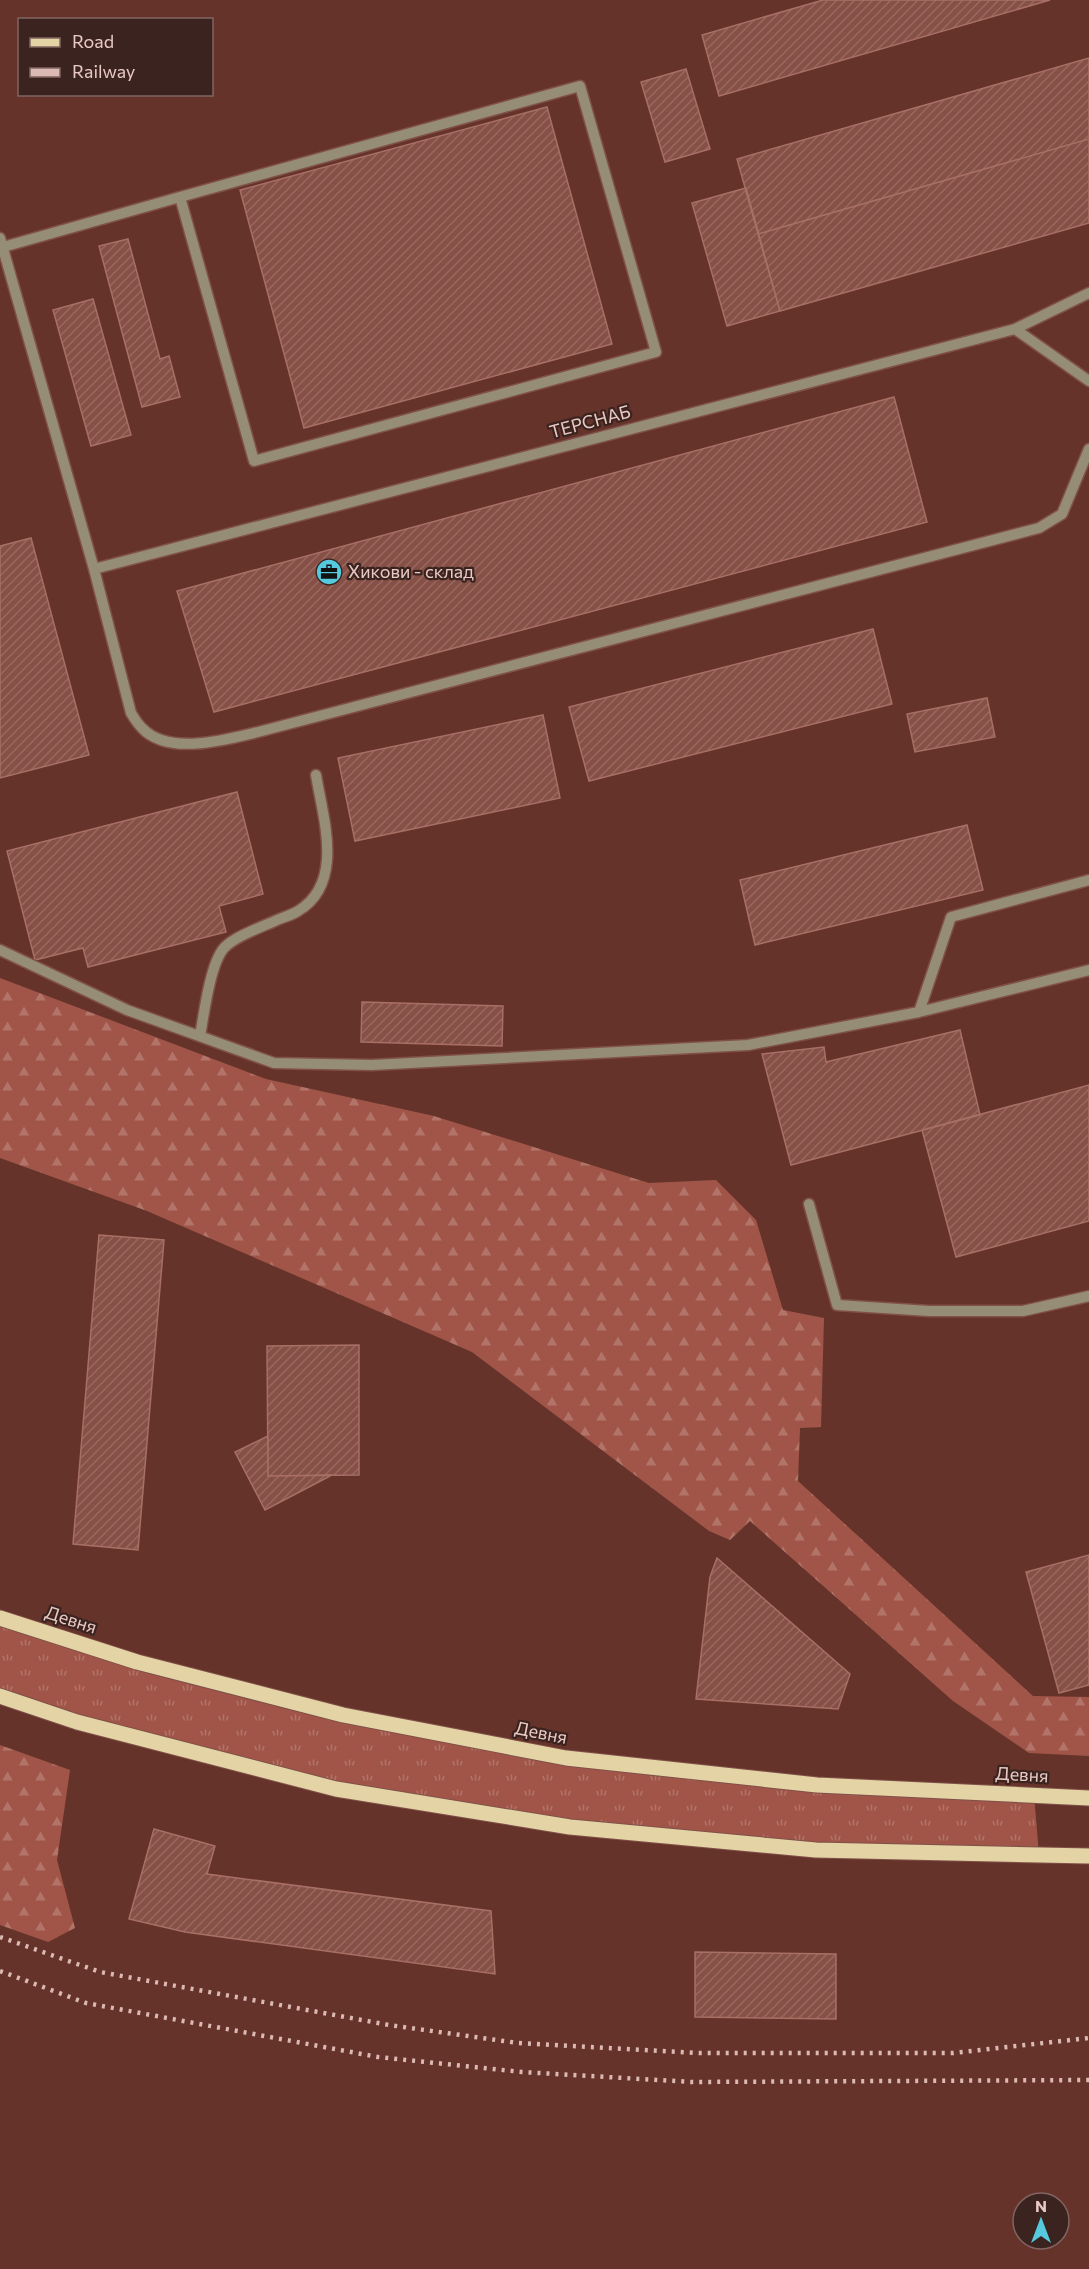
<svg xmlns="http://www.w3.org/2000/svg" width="1089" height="2269" font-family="Commissioner,sans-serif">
<defs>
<pattern id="grass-tufts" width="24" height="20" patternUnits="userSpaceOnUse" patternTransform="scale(1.5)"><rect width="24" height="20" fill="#a05548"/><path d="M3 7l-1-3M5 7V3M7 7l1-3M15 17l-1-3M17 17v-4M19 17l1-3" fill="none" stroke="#b27469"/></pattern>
<pattern id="forest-firs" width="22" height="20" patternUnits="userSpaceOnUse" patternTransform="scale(1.5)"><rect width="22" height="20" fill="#a05548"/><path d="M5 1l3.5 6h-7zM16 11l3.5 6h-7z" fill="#b27469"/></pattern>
<pattern id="building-hatch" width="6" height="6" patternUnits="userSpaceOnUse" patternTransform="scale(1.5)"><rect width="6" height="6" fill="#865046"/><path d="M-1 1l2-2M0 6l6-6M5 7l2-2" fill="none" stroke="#97685f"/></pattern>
</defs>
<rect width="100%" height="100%" fill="#66332a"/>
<path fill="url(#grass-tufts)" d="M0,1618L137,1662L566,1758L1034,1795L1039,1855L816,1850L570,1827L336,1789L0,1696Z"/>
<path fill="url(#forest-firs)" d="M0,978L266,1079L434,1116L649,1183L716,1180L756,1220L783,1310L824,1318L821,1427L800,1428L798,1481L1033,1696L1089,1697V1756L1029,1753L953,1701L750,1521L730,1540L709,1531L472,1352L147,1211L0,1158Z
M0,1745L70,1770L57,1860L75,1928L48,1942L0,1925Z"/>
<path fill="url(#building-hatch)" stroke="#a86f65" stroke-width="1.5" d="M823,0H1050L719,96L702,35Z
M1089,58V139L758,234L737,159Z
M686,69L710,149L665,162L641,82Z
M547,107L612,344L304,428L240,190Z
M1089,139V223L780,311L758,234Z
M746,188L780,311L727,326L692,203Z
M128,239L160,359L169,356L180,397L142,407L99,246Z
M93,299L131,435L91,446L53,310Z
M894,397L927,522L214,712L177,591Z
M31,538L89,755L0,778V546Z
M873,629L892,704L589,781L569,707Z
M987,698L995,737L915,752L907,714Z
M543,715L560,798L355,841L338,758Z
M237,792L263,894L219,906L226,932L88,967L83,948L35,960L7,851Z
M967,825L983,890L755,945L740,880Z
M362,1002L503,1006L502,1046L361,1042Z
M960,1030L980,1115L791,1165L762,1054L824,1047L826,1062Z
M1089,1085V1221L956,1257L922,1130Z
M99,1235L164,1240L138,1550L73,1544Z
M359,1345V1475L268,1476L267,1346Z
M268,1436V1476L332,1475L265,1510L235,1452Z
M1089,1555V1685L1059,1693L1026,1572Z
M717,1558L850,1674L838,1709L696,1699L710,1577Z
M154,1829L215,1846L207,1874L491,1911L495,1974L185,1932L129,1919Z
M695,1952L836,1954V2019L695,2017Z"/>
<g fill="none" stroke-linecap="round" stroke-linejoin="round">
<g stroke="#805149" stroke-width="13">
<path id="minor" d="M0,238L94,569L131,713C134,718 138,724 142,728C168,756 225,740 258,732L1039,528L1062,514L1089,449
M3,247L180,197L254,461L656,352L580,86L180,197
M1015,329L1089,381
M94,569L1015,329L1089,293
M0,950L127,1010L274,1063L372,1065L748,1045L919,1012L951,917L1089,880
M919,1012L1089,970
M200,1036C204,1014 210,964 224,948C235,936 262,927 277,920C284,917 292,915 298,911C345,883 323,818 316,775
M809,1204L837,1305L929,1311H1023L1089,1296"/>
</g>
<g stroke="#805149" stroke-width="17">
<path id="major" d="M0,1618L137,1662L343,1715L566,1758L817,1785L1089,1798
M0,1696L77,1722L336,1789L570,1827L816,1850L1089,1856"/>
</g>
<use href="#minor" stroke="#958d76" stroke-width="10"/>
<use href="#major" stroke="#e4d4a5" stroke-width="15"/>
<path stroke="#dcbab4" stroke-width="4.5" stroke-dasharray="3 6" stroke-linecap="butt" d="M0,1937L100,1972L389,2025L518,2043L699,2053H953L1089,2038
M0,1971L86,2003L378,2057L522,2072L692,2082L1089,2080"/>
</g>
<defs>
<g id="office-disc" transform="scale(1.35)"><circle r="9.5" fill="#55cade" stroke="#3b231f"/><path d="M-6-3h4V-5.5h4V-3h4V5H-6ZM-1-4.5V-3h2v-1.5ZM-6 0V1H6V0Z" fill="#111"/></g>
</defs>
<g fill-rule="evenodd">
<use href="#office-disc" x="329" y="572"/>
</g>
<g text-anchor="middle" stroke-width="4.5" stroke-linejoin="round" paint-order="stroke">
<g font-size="18" fill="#e9c9c3" stroke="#3b231f">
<text transform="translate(590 422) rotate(-15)" y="6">ТЕРСНАБ</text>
<text transform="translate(71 1620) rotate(18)" y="6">Девня</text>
<text transform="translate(541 1733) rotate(11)" y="6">Девня</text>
<text transform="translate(1022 1775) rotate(3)" y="6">Девня</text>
</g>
<g font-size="18" fill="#e9c9c3" stroke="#3b231f" text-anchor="start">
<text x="348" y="578">Хикови - склад</text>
</g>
</g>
<rect x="18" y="18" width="195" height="78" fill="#3b231f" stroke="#816561" stroke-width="1.5"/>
<rect x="30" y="38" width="30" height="9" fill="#e4d4a5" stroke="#816561" stroke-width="1.5"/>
<text x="72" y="48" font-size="18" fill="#e9c9c3">Road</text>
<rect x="30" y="68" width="30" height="9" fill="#dcbab4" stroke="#816561" stroke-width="1.5"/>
<text x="72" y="78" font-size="18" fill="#e9c9c3">Railway</text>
<g transform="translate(1041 2221)"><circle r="28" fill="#3b231f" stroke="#816561" stroke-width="1.5"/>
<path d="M0-4.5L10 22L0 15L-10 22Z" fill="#55cade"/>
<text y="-9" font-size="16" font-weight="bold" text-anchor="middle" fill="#e9c9c3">N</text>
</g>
</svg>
